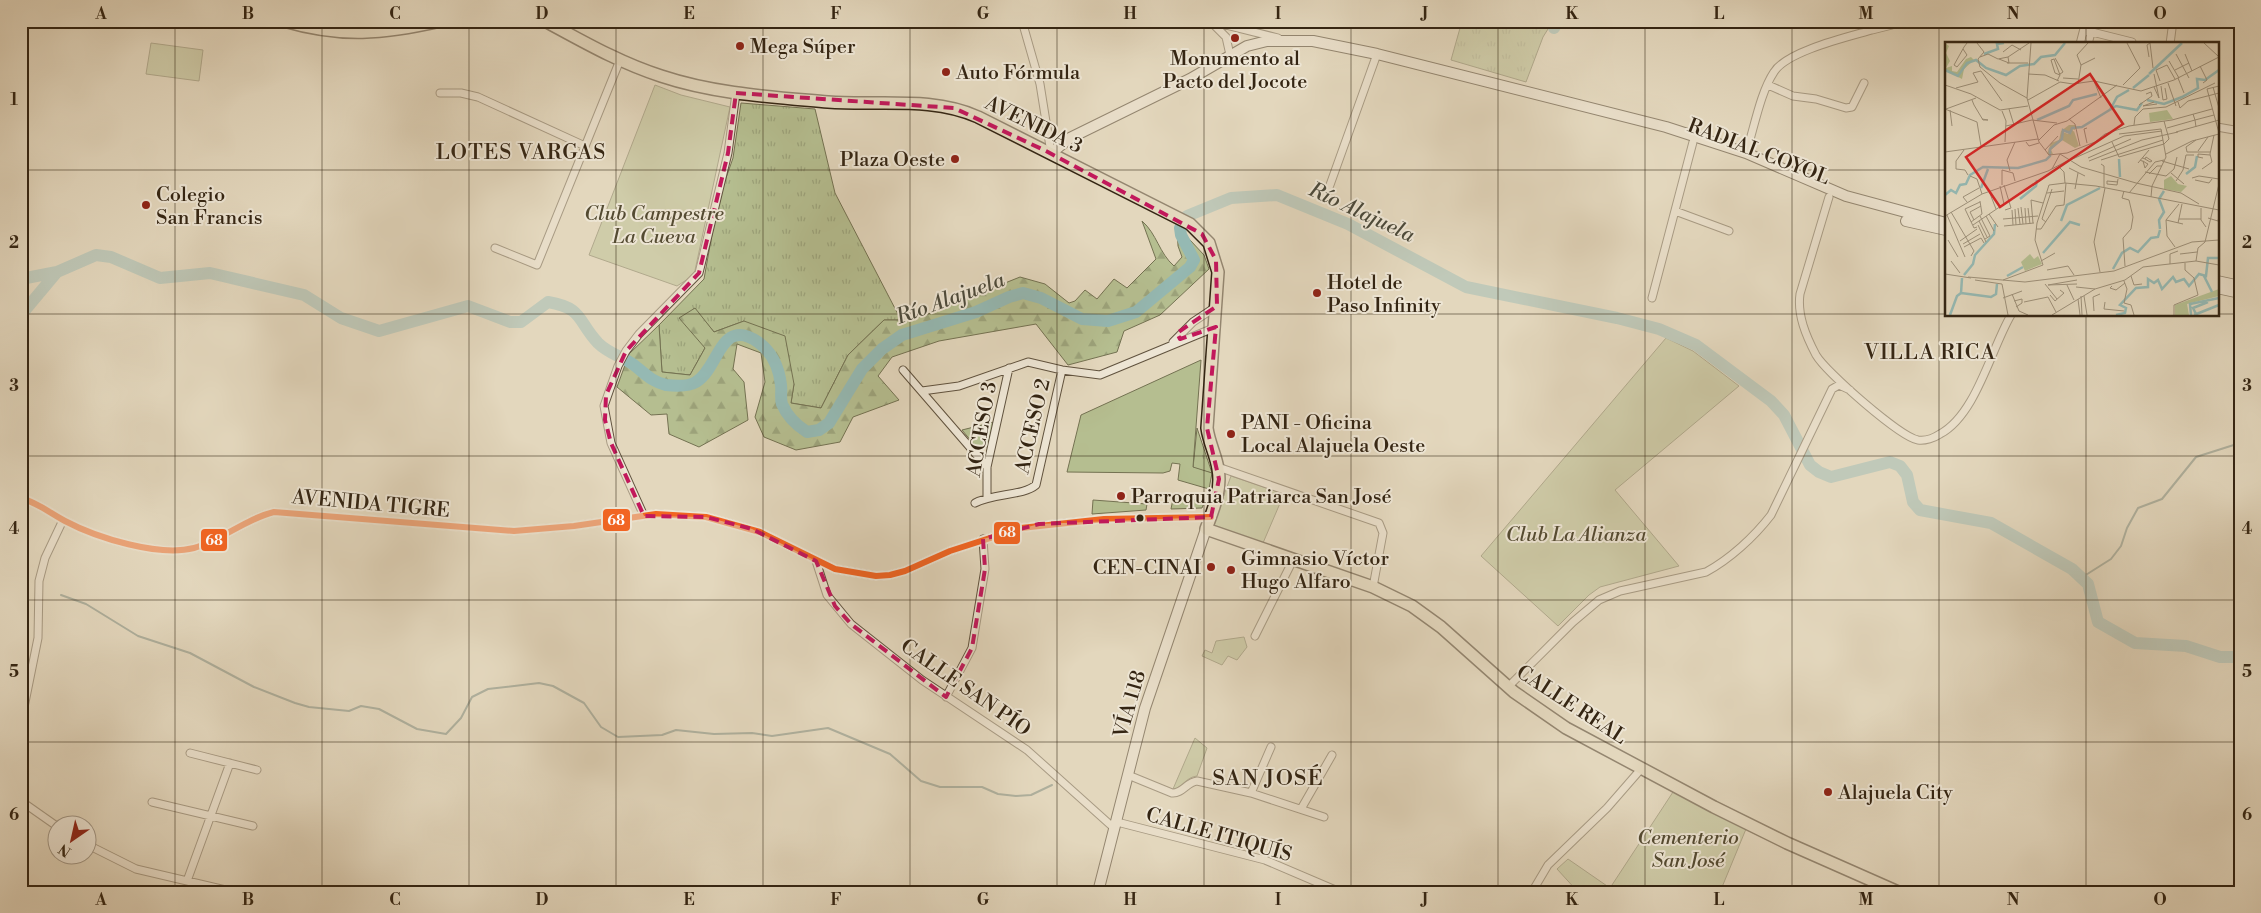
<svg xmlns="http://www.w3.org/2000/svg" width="2261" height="913" font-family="'Libre Bodoni',serif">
<defs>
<pattern id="grass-tufts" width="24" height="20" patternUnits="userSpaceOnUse" patternTransform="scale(1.25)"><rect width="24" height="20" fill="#b5be90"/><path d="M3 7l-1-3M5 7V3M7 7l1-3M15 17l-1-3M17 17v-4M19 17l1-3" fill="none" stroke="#9ca37b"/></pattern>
<pattern id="forest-firs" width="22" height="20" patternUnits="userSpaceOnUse" patternTransform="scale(1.25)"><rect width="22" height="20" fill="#b5be90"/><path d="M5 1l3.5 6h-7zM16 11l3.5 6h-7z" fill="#9ca37b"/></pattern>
</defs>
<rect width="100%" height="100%" fill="#e3d7bd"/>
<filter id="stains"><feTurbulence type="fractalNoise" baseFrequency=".004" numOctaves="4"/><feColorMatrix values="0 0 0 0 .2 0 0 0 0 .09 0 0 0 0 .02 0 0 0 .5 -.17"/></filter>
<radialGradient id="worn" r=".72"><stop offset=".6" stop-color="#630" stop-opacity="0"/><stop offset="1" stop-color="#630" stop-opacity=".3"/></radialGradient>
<path fill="url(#grass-tufts)" stroke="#747252" d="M1462,21H1553L1543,37L1526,82L1451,60Z
M741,103L815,109L835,193L901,320H884L848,355L821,408L791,403L794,384L744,321L714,332L694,308L705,348L690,375L662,372L659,325L704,279L718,201L733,158Z
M1197,428L1212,473L1193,468Z"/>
<path fill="url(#forest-firs)" stroke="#747252" d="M1142,221C1157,234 1159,253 1174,266L1182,257L1178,246L1177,226L1204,255L1209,269L1160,315L1124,331L1117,352L1068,365L1036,324L939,341L892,357L878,376L899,400L853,417L840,442L796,450L764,437L755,417L765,382L761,353L737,344L733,369L744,382L748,420L699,447L669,434L667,414L651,415L617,387L629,354L659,325L662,372L690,375L705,348L679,318L695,308L714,332L744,321L785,336L794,384L791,403L821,408L848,355L884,320H901L923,316L1020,277L1045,284L1069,303L1075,301L1085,290L1097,299L1114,279L1127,288L1156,259Z"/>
<path fill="#b5be90" stroke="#747252" d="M151,43L203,50L199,81L146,74Z
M655,85L681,95L730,107L694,275L677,286L589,255Z
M1666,338L1693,351L1739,386L1615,490L1679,566L1600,587L1589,595L1558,626L1481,556Z
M1201,360L1193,467L1212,473L1209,489L1178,480L1180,464L1172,463L1170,471L1163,473L1067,472L1081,415Z
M994,422L987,447L977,448L962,430Z
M1231,476L1284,494L1263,543L1213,525Z
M1174,494L1204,503L1202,508L1171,509Z
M1093,500L1147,504L1146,510L1092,514Z
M1244,637L1247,647L1237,660L1228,656L1222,665L1202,656L1205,650L1212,653L1216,641Z
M1195,738L1207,748L1197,776C1186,777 1182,788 1173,789Z
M1673,792L1746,829L1720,892H1578L1557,869L1568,859L1610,888Z"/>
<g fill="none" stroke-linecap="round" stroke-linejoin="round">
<path stroke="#6e7e73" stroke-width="2" d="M2081,578L2111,559L2121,546L2127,528L2138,508L2162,499L2196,457L2240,443
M61,595L86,604L138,636L190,653L254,687L295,703L309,707L349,711L361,706L379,709L417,729L446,734L461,718L472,697L488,689L539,683L553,686L584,703L601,727L618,737L662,735L676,730L714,734L752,733L772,736L828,728L890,754L921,781L940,787H982L998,794L1016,796L1031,795L1052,785"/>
<path stroke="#95b9b3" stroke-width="12" d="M1554,28L1558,21
M21,279L57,272L96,255L111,257L160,278L210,273L304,295L341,318L379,331L468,306L510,322H521L548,302C584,308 577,321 598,343C608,353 620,356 631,363C643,371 651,382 666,385C675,386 688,387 696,382C719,369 720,316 758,342C772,352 779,368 781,385C782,391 780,398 782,404C787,416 796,425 807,432L819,430L829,423L862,369L882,349L902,335L976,312L1009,297L1023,293L1041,298L1082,319L1108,321L1136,312L1190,267L1194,260L1181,235L1180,228L1187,216L1231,198L1277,195L1348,224L1466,287L1617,318L1659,329L1696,345L1771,401L1784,415L1810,465L1819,472L1831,477L1890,462L1900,466L1907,475L1913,502L1920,510L1991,523L2072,569L2088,584L2098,622L2135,643L2186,646L2220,657H2240
M21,315L57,272"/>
<g stroke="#60523e" stroke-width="9">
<path id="street" d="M1022,21L1040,84L1051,153
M1210,21L1278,38
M1872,21V30L1892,25
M1212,23L1226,37L1230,55
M2084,30L2132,42
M2080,44L2086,21
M2088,44L2094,21
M2170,44L2173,21
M1768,85L1793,96L1816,99L1846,108L1852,107L1864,83
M440,93H461L478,97L585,146
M2217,127L2240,131
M1746,153C1754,129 1760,93 1774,72C1787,51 1848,37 1872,30
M1326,196L1377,54
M1829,197L1800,294C1797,315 1806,336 1816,355C1826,372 1900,437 1918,440C1925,441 1934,438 1940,434C1976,415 1991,349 2011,315
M1675,211L1729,231
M495,248L537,265L620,60
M1652,298L1693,142
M1173,342L1193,322L1217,306
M903,370L987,467
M922,391L959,386L1028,362L1062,370L1100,375L1216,327
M1218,467L1379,523L1383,533L1373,587
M987,497V467L1009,368
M21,498C38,503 50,513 65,521C97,538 159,557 194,548C223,540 245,519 274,512L514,531L574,526L656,514L706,517L760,532L835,569L876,576L890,575L905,571L950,551L1021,528L1104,519L1211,517
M975,503C993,493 1023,496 1036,485L1062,370
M644,516L611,443L604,406L618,366L626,351L639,334L699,273L728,153L736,93
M816,561L827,595L851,624L922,680L1027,750L1115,829
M1255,636L1293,560
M1508,687L1573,622L1599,600L1620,591L1706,572C1730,559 1754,537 1771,515L1832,389L1839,385L1850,390
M946,697L972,648L985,569L983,539
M21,722L38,638L39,581L45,558L63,520
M190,753L257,770
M1128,775L1172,793C1182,794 1187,782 1197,781L1251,793L1324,817
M1251,793L1271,747
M21,801L58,827
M152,802L253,826
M1301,809L1332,755
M1117,822L1265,860L1340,892
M88,845L136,869L234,892
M187,881L230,763
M1532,892L1548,865L1607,808L1641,769"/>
</g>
<g stroke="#342513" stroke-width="12">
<path id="secondary" d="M1051,153L1070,138L1190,79L1247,46L1267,41H1313L1377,54L1666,127L1746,153L1846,196L1946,223
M1906,221L1946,230
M2217,281L2240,286
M2217,288L2240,293
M1098,892L1145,708L1206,529"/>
</g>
<g stroke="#342513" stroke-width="14">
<path id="primary" d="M284,21C342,38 383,34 441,21
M545,21C582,41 620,63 661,76C715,94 772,97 828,102C878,106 932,96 978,117L1190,224L1209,243L1218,272L1207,428C1209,443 1216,455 1218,469C1222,490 1213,510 1206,529L1373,587L1412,606L1441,627L1514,692L1566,728L1714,807L1787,843L1898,892"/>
</g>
<use href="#street" stroke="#ede5d4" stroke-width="7"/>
<use href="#secondary" stroke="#ede5d4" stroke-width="10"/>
<use href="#primary" stroke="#e3d7bd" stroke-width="11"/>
<g stroke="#ede5d4" stroke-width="10">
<path id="bus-1" d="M21,498C38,503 50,513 65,521C97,538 159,557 194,548C223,540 245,519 274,512L514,531L574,526L656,514L706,517L760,532L835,569L876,576L890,575L905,571L950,551L1021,528L1104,519L1211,517"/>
</g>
<use href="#bus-1" stroke="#f26522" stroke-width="6"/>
</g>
<path d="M0 0H2261V913H0ZM736,93L954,108L1046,151L1202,234L1216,260L1217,306L1177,333L1180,339L1216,327L1207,428L1219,479L1211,517L1039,524L983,539L985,569L972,648L946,697L851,624L835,606L816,561L752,529L706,517L644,516L611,443L605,420L606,395L626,351L699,273L728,153Z" fill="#e3d7bd" fill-opacity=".55" fill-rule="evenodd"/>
<path fill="none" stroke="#c2185b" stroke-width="4" stroke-dasharray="10 6" stroke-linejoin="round" d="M736,93L954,108L1046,151L1202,234L1216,260L1217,306L1177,333L1180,339L1216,327L1207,428L1219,479L1211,517L1039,524L983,539L985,569L972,648L946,697L851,624L835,606L816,561L752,529L706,517L644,516L611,443L605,420L606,395L626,351L699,273L728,153Z"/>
<path fill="none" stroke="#342513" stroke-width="1" stroke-opacity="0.55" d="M175,21V892M322,21V892M469,21V892M616,21V892M763,21V892M910,21V892M1057,21V892M1204,21V892M1351,21V892M1498,21V892M1645,21V892M1792,21V892M1939,21V892M2086,21V44M21,170H1946M2217,170H2240M21,314H1946M2217,314H2240M2086,315V892M21,456H2240M21,600H2240M21,742H2240"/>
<g fill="#8f2418" stroke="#ede5d4" stroke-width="2">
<circle cx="1235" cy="38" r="5"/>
<circle cx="740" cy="46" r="5"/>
<circle cx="946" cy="72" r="5"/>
<circle cx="955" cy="159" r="5"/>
<circle cx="146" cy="205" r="5"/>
<circle cx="1317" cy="293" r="5"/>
<circle cx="1231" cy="434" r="5"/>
<circle cx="1121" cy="496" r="5"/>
<circle cx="1211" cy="567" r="5"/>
<circle cx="1231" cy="570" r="5"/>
<circle cx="1828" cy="792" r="5"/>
</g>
<circle fill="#342513" stroke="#ede5d4" stroke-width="2" cx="1140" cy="518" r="4.5"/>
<g text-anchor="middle" stroke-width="4" stroke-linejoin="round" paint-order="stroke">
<g font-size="20" fill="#342513" stroke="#ede5d4" text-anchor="start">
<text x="750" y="53">Mega Súper</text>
<text x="1235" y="65" text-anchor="middle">Monumento al<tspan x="1235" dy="23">Pacto del Jocote</tspan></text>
<text x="956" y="79">Auto Fórmula</text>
<text x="945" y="166" text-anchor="end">Plaza Oeste</text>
<text x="156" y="201">Colegio<tspan x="156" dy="23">San Francis</tspan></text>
<text x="1327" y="289">Hotel de<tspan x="1327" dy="23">Paso Infinity</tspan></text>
<text x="1241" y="429">PANI - Oficina<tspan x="1241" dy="23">Local Alajuela Oeste</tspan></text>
<text x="1131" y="503">Parroquia Patriarca San José</text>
<text x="1241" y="565">Gimnasio Víctor<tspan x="1241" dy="23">Hugo Alfaro</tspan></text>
<text x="1201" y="574" text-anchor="end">CEN-CINAI</text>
<text x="1838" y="799">Alajuela City</text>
</g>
<g font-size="20" fill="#342513" stroke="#ede5d4">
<text transform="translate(1034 124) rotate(26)" y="7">AVENIDA 3</text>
<text transform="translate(1759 151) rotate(21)" y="7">RADIAL COYOL</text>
<text transform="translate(1032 426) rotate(-77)" y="7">ACCESO 2</text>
<text transform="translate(981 429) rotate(-80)" y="7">ACCESO 3</text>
<text transform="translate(371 503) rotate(5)" y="7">AVENIDA TIGRE</text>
<text transform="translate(966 687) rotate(35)" y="7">CALLE SAN PÍO</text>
<text transform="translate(1129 704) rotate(-74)" y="7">VÍA 118</text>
<text transform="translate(1572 704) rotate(33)" y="7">CALLE REAL</text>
<text transform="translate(1219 834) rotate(16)" y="7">CALLE ITIQUÍS</text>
</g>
<g font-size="20" font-style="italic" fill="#544b32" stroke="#ede5d4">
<text x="654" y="220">Club Campestre<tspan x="654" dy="23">La Cueva</tspan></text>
<text x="1576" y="541">Club La Alianza</text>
<text x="1688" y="844">Cementerio<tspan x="1688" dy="23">San José</tspan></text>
</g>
<g font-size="21" letter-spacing="1" fill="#342513" stroke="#ede5d4">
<text x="521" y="159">LOTES VARGAS</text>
<text x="1930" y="359">VILLA RICA</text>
</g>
<g font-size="21" font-style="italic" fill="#4c4a3b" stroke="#ede5d4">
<text transform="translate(1362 212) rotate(25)" y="7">Río Alajuela</text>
<text transform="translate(950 298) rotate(-20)" y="7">Río Alajuela</text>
</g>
<g font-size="22" letter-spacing="1" fill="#342513" stroke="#ede5d4">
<text x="1268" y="785">SAN JOSÉ</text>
</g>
</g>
<g transform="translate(1945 42)">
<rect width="274" height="274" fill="#e3d7bd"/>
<path d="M0,1L4,4L1,11L5,19L1,26L7,24V29L12,30L21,17L26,15L29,18L19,27L17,37L0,28ZM128,86L134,104L130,106L117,98L118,90L123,92L129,89ZM226,134L233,142L242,144L236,150L219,147V138ZM274,247V254L242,262L244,273H230V263Z" fill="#b5be90"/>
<path d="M124,83H130V88L127,87L129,91L119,90L118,97L106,108L108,112H102L106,101L114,98L116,89Z" fill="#b5be90"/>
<path d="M222,68L228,77L205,80L204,71Z" fill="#b5be90"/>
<path d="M85,212L89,217L93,214L97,222L80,229L76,220Z" fill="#b5be90"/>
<path fill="none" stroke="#95b9b3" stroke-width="2.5" d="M39,12L53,7L52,2L59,1M0,28L13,34L22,21L31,18L41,26L61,33L75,24L89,22L96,15L110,13L120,1M204,32L237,1M188,46L204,33M202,58L219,62L237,55L253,46L252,37L260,38L274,28M165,68L172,55L184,48M92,78L124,64L128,58L152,52M174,117L175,135M241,132L250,125L252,114M36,146L43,127M0,153L6,148L11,151L15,143L21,142L25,133L38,125L73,126L101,118L105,114V107L117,97L118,88L125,91L127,86L137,85L171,64L192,68L197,61M75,157L91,144L92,138M116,179L122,163L155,146M215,187L214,178L219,170L214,157L219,149M98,211L125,180L135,183M168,227L177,211L185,206L193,210L206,196L213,195L215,188M19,233L28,222L30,213L49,192L50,182M62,234L78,225M259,234L267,250M16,251L46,255L51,252L52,242M251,272L248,266L263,260M5,273L12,254L16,251L17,236M171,273L180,271L181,266L175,263L191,246L203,245V237L209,241L213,238L217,247L228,235L231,240L239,237L244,244L254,232L261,234L263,216H274M246,273L245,262L274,256M249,273L274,263"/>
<path fill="none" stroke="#9d9079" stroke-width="1" d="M32,1L39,10L33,17L35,25L55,41L82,56L94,100L104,113L122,111L150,100L160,92L184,84L227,78L267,67M205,1L208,26M259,1L273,14M18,7L22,13L12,25L9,23L19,5L22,1M58,10L67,3L76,8M231,12L244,36M240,12L247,29M35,15L43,12L53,17L63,15L84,1M204,15L202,3L205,1M110,16L118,30L115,32M54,17L64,21L63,15M224,19L234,36M62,21H83M136,23L150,16M255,24L262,38L258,41M230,28L244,21M36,29L57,59M83,32L100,33L114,39M209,32L214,56L209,45M118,36L133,37M233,36L239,51M112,39L115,33L110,31L106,18L109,17L115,33M149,39L156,56M215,39L211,28L222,23L230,37M223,41L231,64M133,42L136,23L132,13L143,1M0,43L26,52L55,68L83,64M178,43L195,26L182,1M216,44L218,58L222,57L220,46M274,44L262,47L274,91M268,45L274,66M11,46L33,40L28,31L36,29M82,56L86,1M27,58L29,63L38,78H43L37,77M83,58L115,40L128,42L149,39L196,49L229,38L274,15M209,60L198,64L212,62M233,60L235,66L243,59L274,51M194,63L207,54L206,50L201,52M0,67L32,80L36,104M1,67L31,56M64,67L69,83M5,68L7,84M57,69L61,79L60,100M248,72L250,78L269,73M124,77L130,82L135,104M87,78L112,81M189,83L190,75L198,67L221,65L270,41M61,84L87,78M142,86L139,87L142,101M222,86L250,78L251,85M231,90L274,78M174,92L216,87L221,115L207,144L206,155M94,98L109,83L122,79L172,43M251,98L241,105L242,110H265M81,100L84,104L94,101M167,100L174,115L219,102L224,97L219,79M19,108L11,119V127L20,128L23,133M100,108L113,94M253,109L263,95M0,110L93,97M221,112L247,99L274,92M143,116L186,97M197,116H198L200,117L205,120L207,119L201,115L200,117M258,116L253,115V112L265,113M156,118L218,98M195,118L197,119H198L201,121L203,122L200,126L198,119M123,119L179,94L217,89M144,119L197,98L233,90M217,119L244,127M193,121L204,108M156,122L159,124V145M114,125L119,130L120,141M124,126L140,134M107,127L115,112L136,125L191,141M257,127L267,120L265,112L269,93M65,129L62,118L70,100M200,130L221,134L229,127L232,115M226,131L239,142M204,132L212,124H217M25,134L32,137L37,152M247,136L254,134L274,137M250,138L264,141L267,137M231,139L238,128L241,113H249M173,140L162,139V142L172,143L173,137M191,141L236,151L254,162M57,143V128L68,131L70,139M59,143L66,166L60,168M130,147L133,131M44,149L51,167M179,149L177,156L184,158L188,175L186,187L178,196L180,224M102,151L119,149M184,151L210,120L219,118M22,160L18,155L34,146M76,165L78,182M73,166L75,182M80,166L81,182M83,166L85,182M256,166V178L261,185M70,167L71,183M67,168L68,183M6,170L29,209L26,214M44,172L53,185M2,173L20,215M0,174L37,152L103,129L122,119M35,174L45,194L40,197M41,174L49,189M263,176L273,179L274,174M58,177L93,174M234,177H256M29,178L25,170L36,164M221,178L238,182M34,179L42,195M26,180L37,172L35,159M101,180L97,177L107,147M88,181L86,158L98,161M233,181L237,162M28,183L59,162L55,144M33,183L41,200M59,184L89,181M32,185L29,186L20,167L35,160M91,187H96L111,164L119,163L121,141M3,198L13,215M15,199L32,187M18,202L35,192M19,205L36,196L39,201M230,205L222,194L221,178L234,162M235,212L252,210M6,219L15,231M96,219L110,211M251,219L274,223M225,222V212L233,209M102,228L123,224L129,233M155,230L149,200L160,146M0,232L26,236M186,234L189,243L197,242M23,235L80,240L169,229L247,200L274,198M30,238L57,242L63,273M58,238L98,223L90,198L92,181L104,143L120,141L151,144L274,168M179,239L182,247L179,261L186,263L189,273M100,242L112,257M103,243L132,238M103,243L132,242M122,243L129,258M167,244L165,246L171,248L180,241M131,245L150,247M67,252L74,269L83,273M105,253L110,259L119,251L115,248M136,254L137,273M139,254L142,273M58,256L77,249M133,257L135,273M69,259L77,257V261L71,265M79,260L103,255L111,270M160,260L159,267L179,269M149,269L148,255L155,252M107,273L150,247L180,238L198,225L251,219L253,206L260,200L274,142M229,273V263L253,253L249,236L240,228V221"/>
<path fill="#d62828" fill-opacity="0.15" stroke="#d62828" stroke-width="2.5" d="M145,32L178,82L55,165L21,115Z"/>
<rect width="274" height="274" fill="none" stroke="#342513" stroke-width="2.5"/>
</g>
<g stroke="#ede5d4" stroke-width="2">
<rect x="602" y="508" width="29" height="24" rx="5" fill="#f26522"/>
<rect x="993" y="521" width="28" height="24" rx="5" fill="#f26522"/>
<rect x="200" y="528" width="28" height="24" rx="5" fill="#f26522"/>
</g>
<g font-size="14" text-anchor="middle" font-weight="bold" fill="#fff">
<text x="616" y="525">68</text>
<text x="1007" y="537">68</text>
<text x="214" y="545">68</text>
</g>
<rect width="2261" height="913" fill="none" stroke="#e3d7bd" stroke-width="55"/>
<g transform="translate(72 840) rotate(214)"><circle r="24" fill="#ede5d4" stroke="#a39887"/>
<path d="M0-4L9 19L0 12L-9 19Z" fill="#8f2418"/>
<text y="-8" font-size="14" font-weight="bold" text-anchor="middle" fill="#342513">N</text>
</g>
<rect x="28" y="28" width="2206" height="858" fill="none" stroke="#342513" stroke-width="2"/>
<g font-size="16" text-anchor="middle" font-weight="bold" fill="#342513">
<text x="101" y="19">A</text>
<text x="248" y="19">B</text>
<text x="395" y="19">C</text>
<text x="542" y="19">D</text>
<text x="689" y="19">E</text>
<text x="836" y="19">F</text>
<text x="983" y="19">G</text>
<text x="1130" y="19">H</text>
<text x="1278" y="19">I</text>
<text x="1425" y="19">J</text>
<text x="1572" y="19">K</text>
<text x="1719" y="19">L</text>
<text x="1866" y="19">M</text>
<text x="2013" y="19">N</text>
<text x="2160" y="19">O</text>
<text x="14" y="105">1</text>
<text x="2247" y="105">1</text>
<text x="14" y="248">2</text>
<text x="2247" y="248">2</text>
<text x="14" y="391">3</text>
<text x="2247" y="391">3</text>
<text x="14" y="534">4</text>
<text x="2247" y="534">4</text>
<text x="14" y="677">5</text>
<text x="2247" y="677">5</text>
<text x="14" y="820">6</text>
<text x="2247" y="820">6</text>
<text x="101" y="905">A</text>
<text x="248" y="905">B</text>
<text x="395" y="905">C</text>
<text x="542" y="905">D</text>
<text x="689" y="905">E</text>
<text x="836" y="905">F</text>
<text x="983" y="905">G</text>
<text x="1130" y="905">H</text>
<text x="1278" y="905">I</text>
<text x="1425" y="905">J</text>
<text x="1572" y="905">K</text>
<text x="1719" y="905">L</text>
<text x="1866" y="905">M</text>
<text x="2013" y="905">N</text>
<text x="2160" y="905">O</text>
</g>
<rect width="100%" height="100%" filter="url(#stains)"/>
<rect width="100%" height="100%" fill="url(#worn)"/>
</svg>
